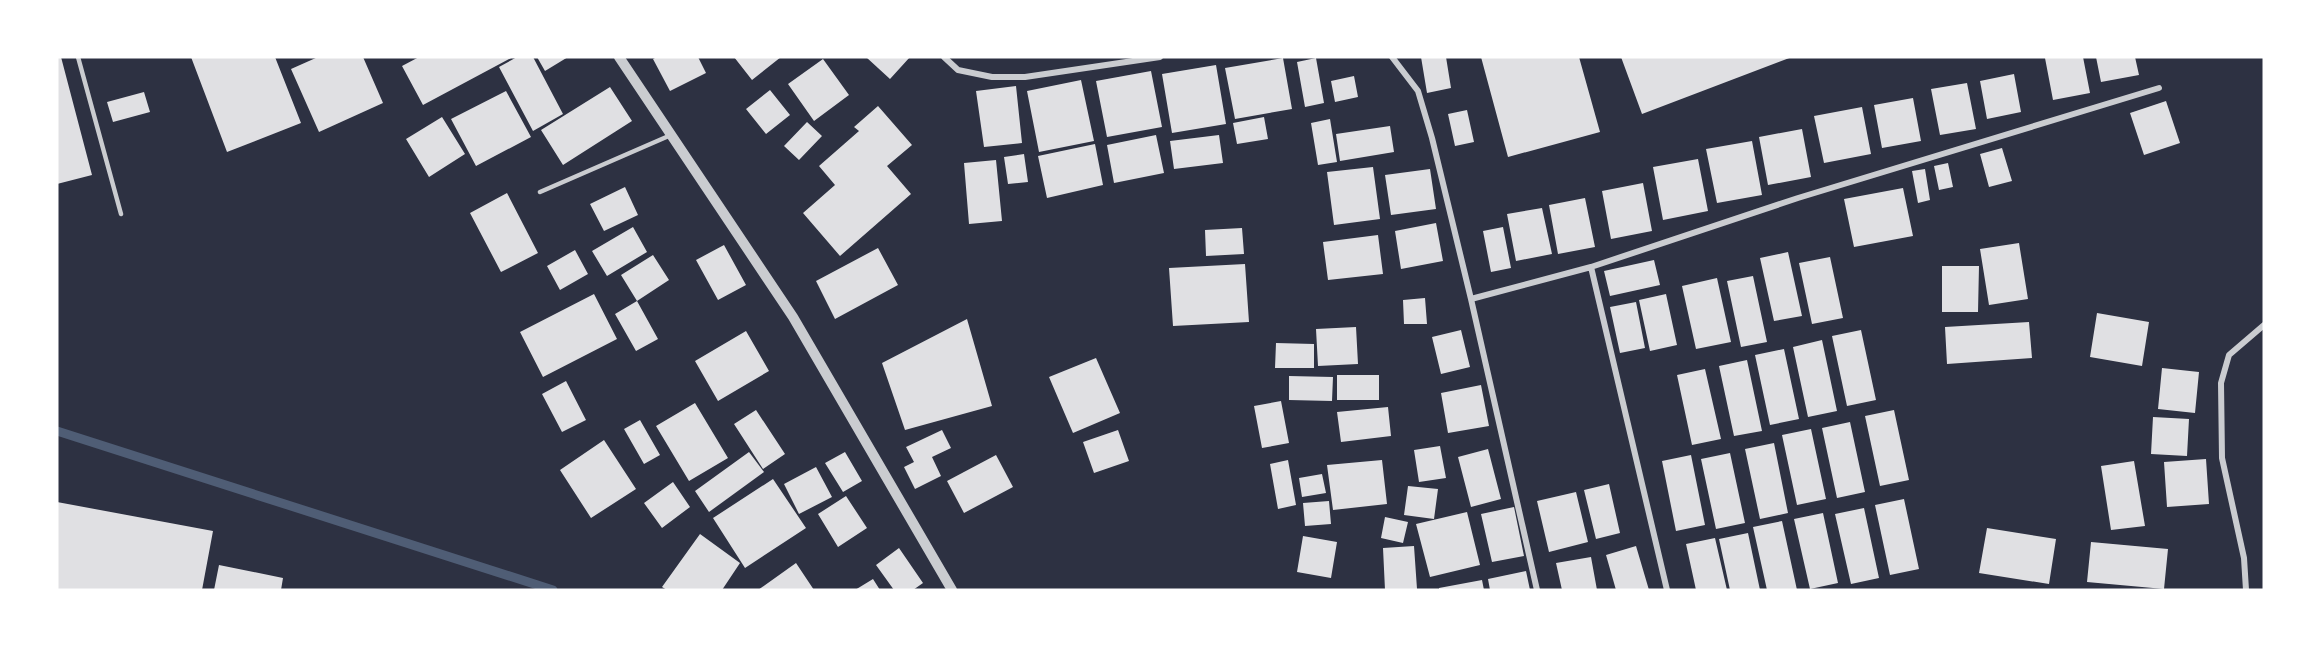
<svg xmlns="http://www.w3.org/2000/svg" width="2321" height="647" font-family="Commissioner,sans-serif">
<rect width="100%" height="100%" fill="#2d3142"/>
<g fill="none" stroke-linecap="round" stroke-linejoin="round">
<path stroke="#4f5d75" stroke-width="9" d="M57,431L553,590"/>
</g>
<path fill="#e0e0e3" d="M57,57H61L92,175L57,184Z
M191,57H275L301,123L227,152Z
M318,57H363L383,103L319,132L291,69Z
M419,57H513L423,105L402,66Z
M517,57H533L563,114L533,131L499,67Z
M537,57H568L545,71Z
M657,57H698L706,73L670,91L653,59Z
M734,57H781L752,80Z
M866,57H910L890,79Z
M1421,57H1446L1451,88L1427,93Z
M1481,57H1579L1600,132L1508,157Z
M1621,57H1792L1642,114Z
M2083,57L2090,93L2053,100L2045,58Z
M2096,57H2135L2139,75L2101,82Z
M1283,58L1292,109L1235,119L1225,68Z
M1316,58L1324,103L1305,107L1297,62Z
M823,59L849,95L814,121L788,84Z
M1216,65L1226,124L1172,133L1162,74Z
M1151,71L1162,127L1107,137L1096,81Z
M2014,74L2021,112L1987,119L1980,81Z
M1354,76L1358,97L1335,102L1331,81Z
M1081,80L1094,141L1039,152L1027,91Z
M1967,83L1976,129L1940,135L1931,89Z
M1016,86L1022,143L984,147L976,91Z
M610,87L632,121L563,165L541,130Z
M770,90L790,115L766,134L746,109Z
M506,91L531,137L476,166L451,119Z
M144,92L150,112L113,122L107,102Z
M1913,98L1921,141L1882,148L1874,105Z
M2166,101L2180,143L2144,155L2130,113Z
M878,106L912,145L887,166L911,194L840,256L803,213L835,185L819,166L859,131L854,127Z
M1862,107L1871,154L1824,163L1814,116Z
M1467,110L1474,142L1455,146L1448,114Z
M442,117L465,154L429,177L406,139Z
M1264,117L1268,139L1237,144L1233,123Z
M1330,119L1337,162L1318,165L1311,123Z
M807,122L822,136L799,160L784,146Z
M1390,126L1394,152L1340,161L1336,134Z
M1802,129L1811,177L1768,185L1759,137Z
M1156,135L1164,173L1114,183L1107,145Z
M1219,135L1223,163L1174,169L1170,141Z
M1752,141L1762,195L1717,203L1706,149Z
M1095,144L1103,185L1047,198L1038,156Z
M2002,148L2012,181L1989,187L1980,154Z
M1024,154L1028,182L1008,184L1004,157Z
M1698,159L1708,211L1663,220L1653,167Z
M996,160L1002,221L969,224L964,163Z
M1948,163L1953,187L1939,190L1934,166Z
M1373,167L1380,219L1334,225L1327,172Z
M1430,169L1436,209L1391,215L1385,175Z
M1925,169L1930,200L1918,203L1912,171Z
M1643,183L1652,231L1611,239L1602,191Z
M625,187L638,215L604,231L590,204Z
M1903,188L1913,236L1854,247L1844,199Z
M507,193L538,253L501,272L470,213Z
M1585,198L1595,247L1558,254L1549,205Z
M1542,208L1552,254L1516,261L1507,214Z
M1436,223L1443,261L1401,269L1395,231Z
M633,227L647,252L607,276L592,251Z
M1503,227L1511,268L1491,272L1483,231Z
M1242,228L1244,254L1206,256L1205,230Z
M1378,235L1383,274L1328,280L1323,242Z
M2019,243L2028,299L1989,305L1980,249Z
M724,245L746,285L718,300L696,260Z
M878,248L898,285L835,319L816,281Z
M575,250L588,274L560,290L547,266Z
M1788,252L1802,316L1774,321L1760,258Z
M653,255L669,280L637,301L621,275Z
M1830,257L1843,318L1812,324L1799,263Z
M1654,260L1660,285L1610,296L1604,271Z
M1245,264L1249,322L1173,326L1169,268Z
M1942,266H1979L1978,312H1942Z
M1753,276L1767,342L1741,347L1727,281Z
M1717,278L1731,342L1696,349L1682,286Z
M594,294L617,339L543,377L520,332Z
M1666,294L1677,345L1650,351L1639,300Z
M1425,298L1427,324H1404L1403,300Z
M637,301L658,339L636,351L615,314Z
M1636,302L1645,348L1620,353L1610,307Z
M2097,313L2149,322L2142,366L2090,357Z
M967,319L992,406L905,430L882,363Z
M2029,322L2032,358L1947,364L1945,327Z
M1356,327L1358,364L1318,366L1316,329Z
M1461,330L1470,367L1441,374L1432,337Z
M1861,330L1876,400L1847,406L1832,336Z
M746,331L769,371L718,401L695,361Z
M1822,340L1837,411L1808,417L1793,347Z
M1276,343L1314,344V368H1275Z
M1784,349L1799,419L1770,425L1755,355Z
M1096,358L1120,413L1073,433L1049,377Z
M1747,360L1762,431L1734,436L1719,366Z
M2162,368L2199,372L2195,413L2158,409Z
M1705,369L1721,439L1692,445L1677,375Z
M1337,375H1379V400H1337Z
M1289,376L1333,377L1332,401L1289,400Z
M566,381L586,420L562,432L542,394Z
M1481,385L1489,426L1448,433L1441,393Z
M1281,401L1289,443L1262,448L1254,406Z
M695,403L728,458L689,481L656,426Z
M1388,407L1391,436L1341,442L1337,412Z
M756,410L785,454L763,469L734,424Z
M1894,410L1909,480L1880,486L1865,416Z
M2153,417L2189,419L2187,456L2151,454Z
M640,420L660,455L644,464L624,429Z
M1850,422L1865,492L1837,498L1822,428Z
M1811,429L1826,499L1797,505L1782,435Z
M942,430L951,448L932,457L941,476L915,489L904,467L914,462L906,447Z
M1118,430L1129,461L1094,473L1083,442Z
M604,440L636,489L591,518L560,470Z
M1774,443L1788,513L1760,519L1745,449Z
M1440,446L1446,478L1419,482L1414,450Z
M1488,449L1501,499L1471,507L1458,457Z
M749,452L764,472L709,512L695,491Z
M845,452L862,481L843,492L825,463Z
M1730,453L1745,523L1716,529L1701,459Z
M996,455L1013,487L964,513L947,481Z
M1691,455L1705,525L1676,531L1662,461Z
M2206,459L2209,504L2167,507L2164,462Z
M1288,460L1296,505L1278,509L1270,464Z
M1382,460L1387,504L1333,510L1327,465Z
M2134,461L2145,526L2111,530L2101,466Z
M816,467L832,497L799,514L784,484Z
M1322,474L1326,493L1302,497L1299,478Z
M773,479L806,528L745,568L713,518Z
M673,482L690,507L662,528L644,503Z
M1609,484L1620,533L1596,539L1584,490Z
M1408,486L1438,489L1434,519L1404,515Z
M1576,492L1588,542L1549,552L1537,501Z
M846,496L867,528L838,547L818,514Z
M1904,499L1919,569L1890,575L1875,505Z
M1329,501L1331,524L1305,526L1303,503Z
M57,502L213,531L202,590H57Z
M1514,507L1524,556L1492,562L1481,514Z
M1864,508L1879,578L1851,584L1835,514Z
M1467,512L1480,565L1430,577L1416,524Z
M1823,513L1838,583L1810,589L1794,519Z
M1385,517L1408,522L1403,543L1381,538Z
M1782,521L1797,590H1767L1753,527Z
M1987,528L2056,539L2049,584L1979,573Z
M1748,533L1760,590H1730L1719,539Z
M700,534L740,563L722,590H667L662,587Z
M1303,536L1337,542L1331,578L1297,572Z
M1715,538L1727,590H1696L1686,544Z
M2091,542L2168,549L2164,589L2087,582Z
M1414,546L1417,589L1385,590L1383,548Z
M1636,546L1649,590H1616L1606,555Z
M899,548L923,583L913,590H894L876,565Z
M1591,557L1597,590H1562L1556,563Z
M796,563L814,590H758Z
M219,565L283,578L281,590H214Z
M1526,571L1530,590H1490L1488,579Z
M873,579L880,590H855Z
M1482,580L1484,590H1439V588Z"/>
<g fill="none" stroke-linecap="round" stroke-linejoin="round">
<path stroke="#caccd0" stroke-width="4.5" d="M78,57L121,214
M540,192L671,135"/>
<path stroke="#caccd0" stroke-width="6" d="M944,57L958,70L992,77H1025L1160,57
M1392,57L1418,91L1432,138L1471,299L1537,590
M1591,267L1667,590
M1471,299L1591,267L1798,198L2159,88
M2246,590L2244,558L2222,458L2221,383L2229,355L2264,325"/>
<path stroke="#caccd0" stroke-width="10" d="M619,57L793,317L952,590"/>
</g>
<rect width="2321" height="647" fill="none" stroke="#ffffff" stroke-width="117"/>
</svg>
